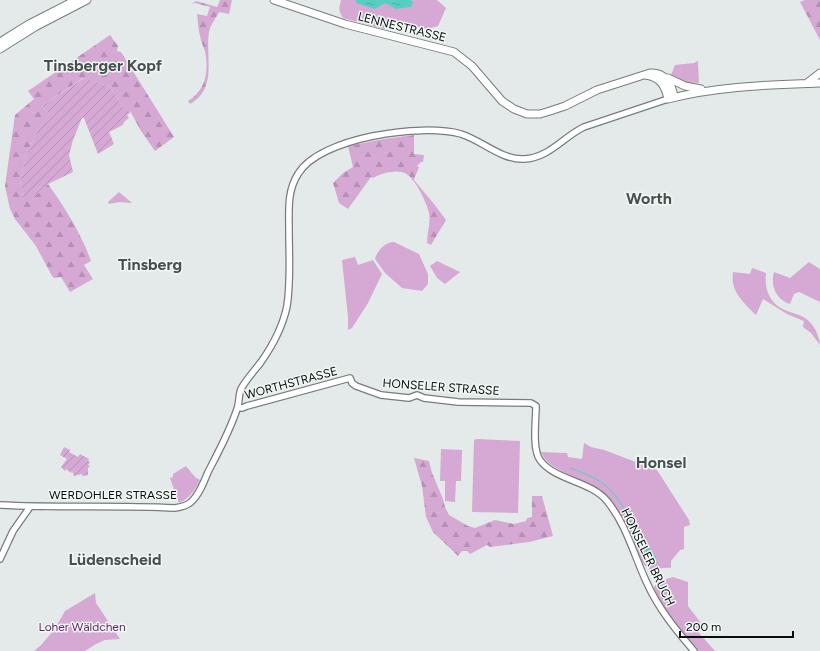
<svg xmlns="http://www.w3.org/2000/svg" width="820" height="651" font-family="Figtree,sans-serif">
<defs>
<pattern id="forest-firs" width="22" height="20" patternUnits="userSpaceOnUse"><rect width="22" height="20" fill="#d5a9d3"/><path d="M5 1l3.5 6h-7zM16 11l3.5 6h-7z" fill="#b690b4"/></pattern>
<pattern id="garden-furrows" width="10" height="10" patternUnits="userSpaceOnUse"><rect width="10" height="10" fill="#d5a9d3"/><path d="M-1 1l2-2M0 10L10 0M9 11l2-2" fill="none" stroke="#b690b4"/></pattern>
<pattern id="water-ripples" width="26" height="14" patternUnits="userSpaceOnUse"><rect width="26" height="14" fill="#58cec0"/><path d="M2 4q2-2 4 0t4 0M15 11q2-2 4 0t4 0" fill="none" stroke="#4bb0a4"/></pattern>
</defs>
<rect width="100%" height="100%" fill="#e3eae9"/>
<path fill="#d5a9d3" d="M341,0H437L446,8L438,26L428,29L392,21L384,29L343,18C338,11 339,8 341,0Z
M698,61L699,83L682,82L671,75L675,65L694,63Z
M119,192L132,203L119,202L109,204L108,202Z
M394,242L419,254L428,274V284L422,291L402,288L385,273L375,259C377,251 385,242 394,242Z
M355,257L358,265L373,260L382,274L368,303L352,328L348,330V317L342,260Z
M437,261L460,272L445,284L437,278L430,266Z
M809,262L820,269V302L799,292L794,294L790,304C776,299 770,286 774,272L790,278Z
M752,268L766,273C764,289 770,304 785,310C791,313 799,314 805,318C814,324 819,335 820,345L811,333L803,327L804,321L787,314L763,299L756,315C743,302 730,291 733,272L750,274Z
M477,439L520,441L518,513L472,512L474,440Z
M584,443L591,447L604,450L657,470L689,520L690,525L684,527V549L680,550L671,561V568C666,567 652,570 650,569C639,566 625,524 619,513C615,507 611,501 606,496C589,479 549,473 541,452L567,453L568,457L582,459Z
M441,449L462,450L461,481H456L455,502L445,501V481H440Z
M186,466L195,477L200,480C195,490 190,498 179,503L170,478L173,477V474Z
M673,577L688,582V606L704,627L698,632L715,651H699C684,634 661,608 654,587L659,581Z
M95,593L96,603L120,639L105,640L96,644L85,651H34L41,645L54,630L65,611Z"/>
<path fill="url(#forest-firs)" d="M220,0H232L229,14L219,12C216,18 210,25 209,32C205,57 218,88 190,104L188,101C206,90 209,71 205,51C203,46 201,41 200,36C198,29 198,21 197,14L207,16L210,7L195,3L191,4L196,1L217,7Z
M805,0H820V40L800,2Z
M110,35L118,46L117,51L121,52L174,137L155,151L141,131L130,111L126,113L110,87L83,78L42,106L49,114L37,131L26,156L20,181L24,201L36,195L48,184C65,208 81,233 91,261L84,265L93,279L70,292L61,277L54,278L52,276L36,246L15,219L10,209L5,186L15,115L34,99L28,91Z
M414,135V154L424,155L423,162H421L417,166L419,167C418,171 415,175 414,180L434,204L446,220L431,245L427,243C427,233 431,223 429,213C427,203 416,181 408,175C398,168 382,173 373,178L371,177L348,209L339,203L333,183L343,173L353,167L348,146L384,139Z
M414,458L429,461L432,473L443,499L445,507L449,515L468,526L475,528L495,520L514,524L526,521L527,518L532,517V496H542L553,536L529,542L490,547L487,545L470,554L467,551H462L458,556L433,532L426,517L422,486Z"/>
<path fill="url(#garden-furrows)" d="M84,78L110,87L126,112L130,111V113L127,115L129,118L124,122L123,125L109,132L114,144L98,154L84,118H82L73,140L69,155L73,172L48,184L36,195L24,202L20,181L26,156L37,131L49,114L42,106Z
M64,447L70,450L69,452L78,457L80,454L89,459L88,461L90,462L88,465L90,466L88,468V475L82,476V474L74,476L72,471L71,473L66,469L65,471L61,467L67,459L60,455Z"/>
<path fill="url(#water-ripples)" d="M356,0H411L413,2L411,7L396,9L385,3L375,9L356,3Z
M644,547H648L655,555L657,561L656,564L651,562Z"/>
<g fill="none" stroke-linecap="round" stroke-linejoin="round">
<path stroke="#58cec0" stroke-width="1" d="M571,468C580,472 591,475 599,481C623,496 630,524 644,547"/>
<g stroke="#767d7c" stroke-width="8">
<path id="minor" d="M238,407L242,408L247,406L350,378L352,383L356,386L381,395L409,398L417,395L424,398L458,402L531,403L536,406C536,420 532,449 540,460C554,480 591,481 607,501C626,524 634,555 646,581C658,608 675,629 694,651
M0,505C58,508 117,505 175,508C181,507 187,506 191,502C199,495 204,482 208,472C219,451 231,429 238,406C239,401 239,394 241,389C245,381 255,370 261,362C273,345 283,326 287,306C291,281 289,255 289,230C289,211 287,191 298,174C320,137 422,123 461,134C483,141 501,160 524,159C549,158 563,137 584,127L668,99
M0,559L13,531L30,507"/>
</g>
<g stroke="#767d7c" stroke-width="9">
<path id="major" d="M274,0L345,24L454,52L472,66L502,101L514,109L527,114H540L550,111L565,106L597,90L650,73C665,72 672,84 674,97
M0,42L29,24L76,0
M0,49L35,27L87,0
M645,75C660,77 665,85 668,99C717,86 769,85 820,83
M668,78L685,86L701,89
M807,83L820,73"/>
</g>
<use href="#minor" stroke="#fff" stroke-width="5.5"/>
<use href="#major" stroke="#fff" stroke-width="7"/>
</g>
<g text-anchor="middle" stroke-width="3" stroke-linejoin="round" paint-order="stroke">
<g font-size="12" fill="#0a0c0c" stroke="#f0f8f6">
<text transform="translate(402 27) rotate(14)" y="4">LENNESTRASSE</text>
<text transform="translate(291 383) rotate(-15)" y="4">WORTHSTRASSE</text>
<text transform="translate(441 387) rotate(4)" y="4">HONSELER STRASSE</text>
<text x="113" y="499">WERDOHLER STRASSE</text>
<text transform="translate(648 557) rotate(64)" y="4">HONSELER BRUCH</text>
</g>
<g font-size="12" fill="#681e67" stroke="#f0f8f6">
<text x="82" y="631">Loher Wäldchen</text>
</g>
<g font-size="16" font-weight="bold" fill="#494f4e" stroke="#f0f8f6">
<text x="103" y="71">Tinsberger Kopf</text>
<text x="649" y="204">Worth</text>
<text x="150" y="270">Tinsberg</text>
<text x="661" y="468">Honsel</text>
<text x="115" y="565">Lüdenscheid</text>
</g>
</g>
<path d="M680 631v6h113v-6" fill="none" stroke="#0a0c0c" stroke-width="2"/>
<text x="686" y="631" font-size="12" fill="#0a0c0c" stroke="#f0f8f6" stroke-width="3" paint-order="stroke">200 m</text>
</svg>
